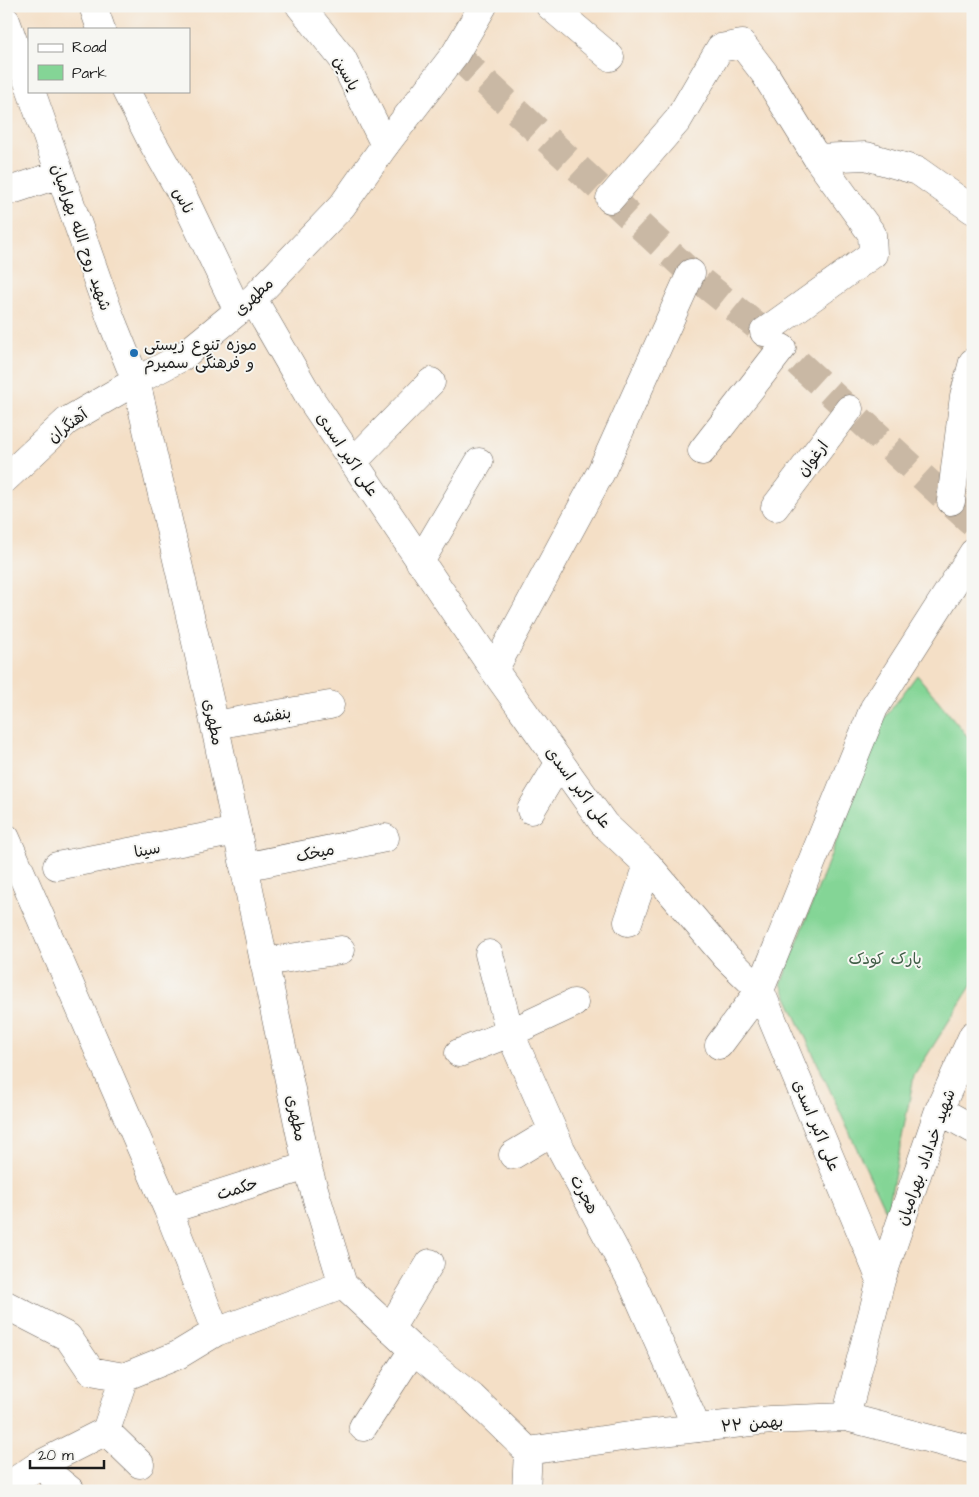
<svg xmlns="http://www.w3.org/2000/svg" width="979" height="1497" font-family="'Architects Daughter','Playpen Sans Arabic',sans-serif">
<rect width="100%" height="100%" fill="#f6f6f2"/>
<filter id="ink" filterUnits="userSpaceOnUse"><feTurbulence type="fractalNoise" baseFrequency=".02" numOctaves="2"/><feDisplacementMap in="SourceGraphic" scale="10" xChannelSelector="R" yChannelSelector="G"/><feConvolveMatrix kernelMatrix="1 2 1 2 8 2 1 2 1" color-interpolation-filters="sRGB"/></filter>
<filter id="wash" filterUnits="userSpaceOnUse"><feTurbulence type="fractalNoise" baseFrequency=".0096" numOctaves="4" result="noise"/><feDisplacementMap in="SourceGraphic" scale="20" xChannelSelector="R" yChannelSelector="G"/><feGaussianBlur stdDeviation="1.12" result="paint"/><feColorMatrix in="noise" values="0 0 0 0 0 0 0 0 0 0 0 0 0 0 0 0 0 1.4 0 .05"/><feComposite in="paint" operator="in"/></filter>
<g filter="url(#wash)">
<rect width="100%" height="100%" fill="#f4dfc6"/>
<path fill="#84d596" stroke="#507859" d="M917,675L973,743V983L914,1076L887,1214L781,984L883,720Z"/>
</g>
<g filter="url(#ink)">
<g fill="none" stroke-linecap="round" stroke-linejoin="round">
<path stroke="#c9b8a4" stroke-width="28" stroke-dasharray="28 14" stroke-linecap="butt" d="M455,54L691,273L764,332L973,523"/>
<g stroke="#686058" stroke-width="29">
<path id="minor" d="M93,6L101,29
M300,6L342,58L385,145
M550,6L610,57
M6,21L29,85
M126,91L150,138L184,198L238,311
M817,158L866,156L918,171L973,210
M6,192L60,174
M610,199L678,120L720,48L742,44L765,74L817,158L872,234L873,254L764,332
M253,299L310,398L494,670L604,824L648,865L726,957L760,990L881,1280
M702,451L782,348
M353,462L431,382
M6,478L67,421L136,381L111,319L31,91
M951,501L964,396L973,362
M775,507L849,409
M420,562L479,462
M494,670L601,472L691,273
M215,725L330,705
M531,810L560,762
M6,838L168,1210L216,1332
M57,866L237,831
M244,867L385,838
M628,922L648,865
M489,954L510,1033L561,1149L632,1282L697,1428
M264,962L341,950
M719,1045L760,990L874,708L973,553
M459,1053L510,1033L574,1003
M939,1110L973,1129
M513,1155L553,1131
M168,1210L307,1166
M6,1305L68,1337L91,1371L124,1377L178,1355L216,1332L343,1285
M390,1329L430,1263
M846,1417L881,1280L939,1110L973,1035
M363,1427L413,1350
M106,1431L140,1464
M39,1465L71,1491
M6,1487L39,1465L106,1431L124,1377"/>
</g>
<g stroke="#686058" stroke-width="29">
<path id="major" d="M483,6L455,54L385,145L342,206L253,299L182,357L136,381L210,703L307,1166L343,1285L413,1350L472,1397L528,1451L526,1491
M528,1451L636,1435L770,1420L846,1417L973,1450"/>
</g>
<use href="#minor" stroke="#fff" stroke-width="28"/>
<use href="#major" stroke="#fff" stroke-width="28"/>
</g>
</g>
<circle fill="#1f6fb2" stroke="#f6f6f2" stroke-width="2" cx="134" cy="353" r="5"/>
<g text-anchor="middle" stroke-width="4" stroke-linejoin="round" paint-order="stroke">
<g font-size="16" fill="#1c1c1c" stroke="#f6f6f2">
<text transform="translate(347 73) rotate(61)" y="6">یاسین</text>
<text transform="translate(184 200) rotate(62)" y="6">ناس</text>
<text transform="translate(82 237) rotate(71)" y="6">شهید روح الله بهرامیان</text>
<text transform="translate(253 296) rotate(-43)" y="6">مطهری</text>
<text transform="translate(67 425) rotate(-37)" y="6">آهنگران</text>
<text transform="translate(348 454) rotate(56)" y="6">علی اکبر اسدی</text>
<text transform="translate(812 458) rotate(-53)" y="6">ارغوان</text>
<text transform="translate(272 715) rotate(-10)" y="6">بنفشه</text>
<text transform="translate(214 722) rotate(78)" y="6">مطهری</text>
<text transform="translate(579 787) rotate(53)" y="6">علی اکبر اسدی</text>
<text transform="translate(147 849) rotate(-11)" y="6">سینا</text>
<text transform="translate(315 852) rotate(-12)" y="6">میخک</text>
<text transform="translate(297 1118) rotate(78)" y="6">مطهری</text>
<text transform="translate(817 1125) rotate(67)" y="6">علی اکبر اسدی</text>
<text transform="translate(925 1157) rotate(-70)" y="6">شهید خداداد بهرامیان</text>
<text transform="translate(237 1188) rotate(-17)" y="6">حکمت</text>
<text transform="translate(585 1194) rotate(62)" y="6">هجرت</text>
<text transform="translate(752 1423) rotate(-5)" y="6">۲۲ بهمن</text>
</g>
<g font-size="16" fill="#1c1c1c" stroke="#f6f6f2" text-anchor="start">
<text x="144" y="350">موزه تنوع زیستی<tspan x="144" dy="18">و فرهنگی سمیرم</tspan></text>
</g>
<g font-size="16" fill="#405d47" stroke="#f6f6f2">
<text x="885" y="964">پارک کودک</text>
</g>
</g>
<rect width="979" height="1497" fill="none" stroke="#f6f6f2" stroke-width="25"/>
<rect x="28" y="28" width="162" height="65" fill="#f6f6f2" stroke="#9f9f9c"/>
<rect x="38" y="44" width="25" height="8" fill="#ffffff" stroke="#9f9f9c"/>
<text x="72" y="52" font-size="15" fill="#1c1c1c">Road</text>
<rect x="38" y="65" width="25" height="15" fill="#84d596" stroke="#9f9f9c"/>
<text x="72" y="78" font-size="15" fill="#1c1c1c">Park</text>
<path d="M30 1460v8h74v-8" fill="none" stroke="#1c1c1c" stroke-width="2.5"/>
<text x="38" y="1460" font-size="15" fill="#1c1c1c" stroke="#f6f6f2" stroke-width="4" paint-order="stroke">20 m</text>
</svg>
